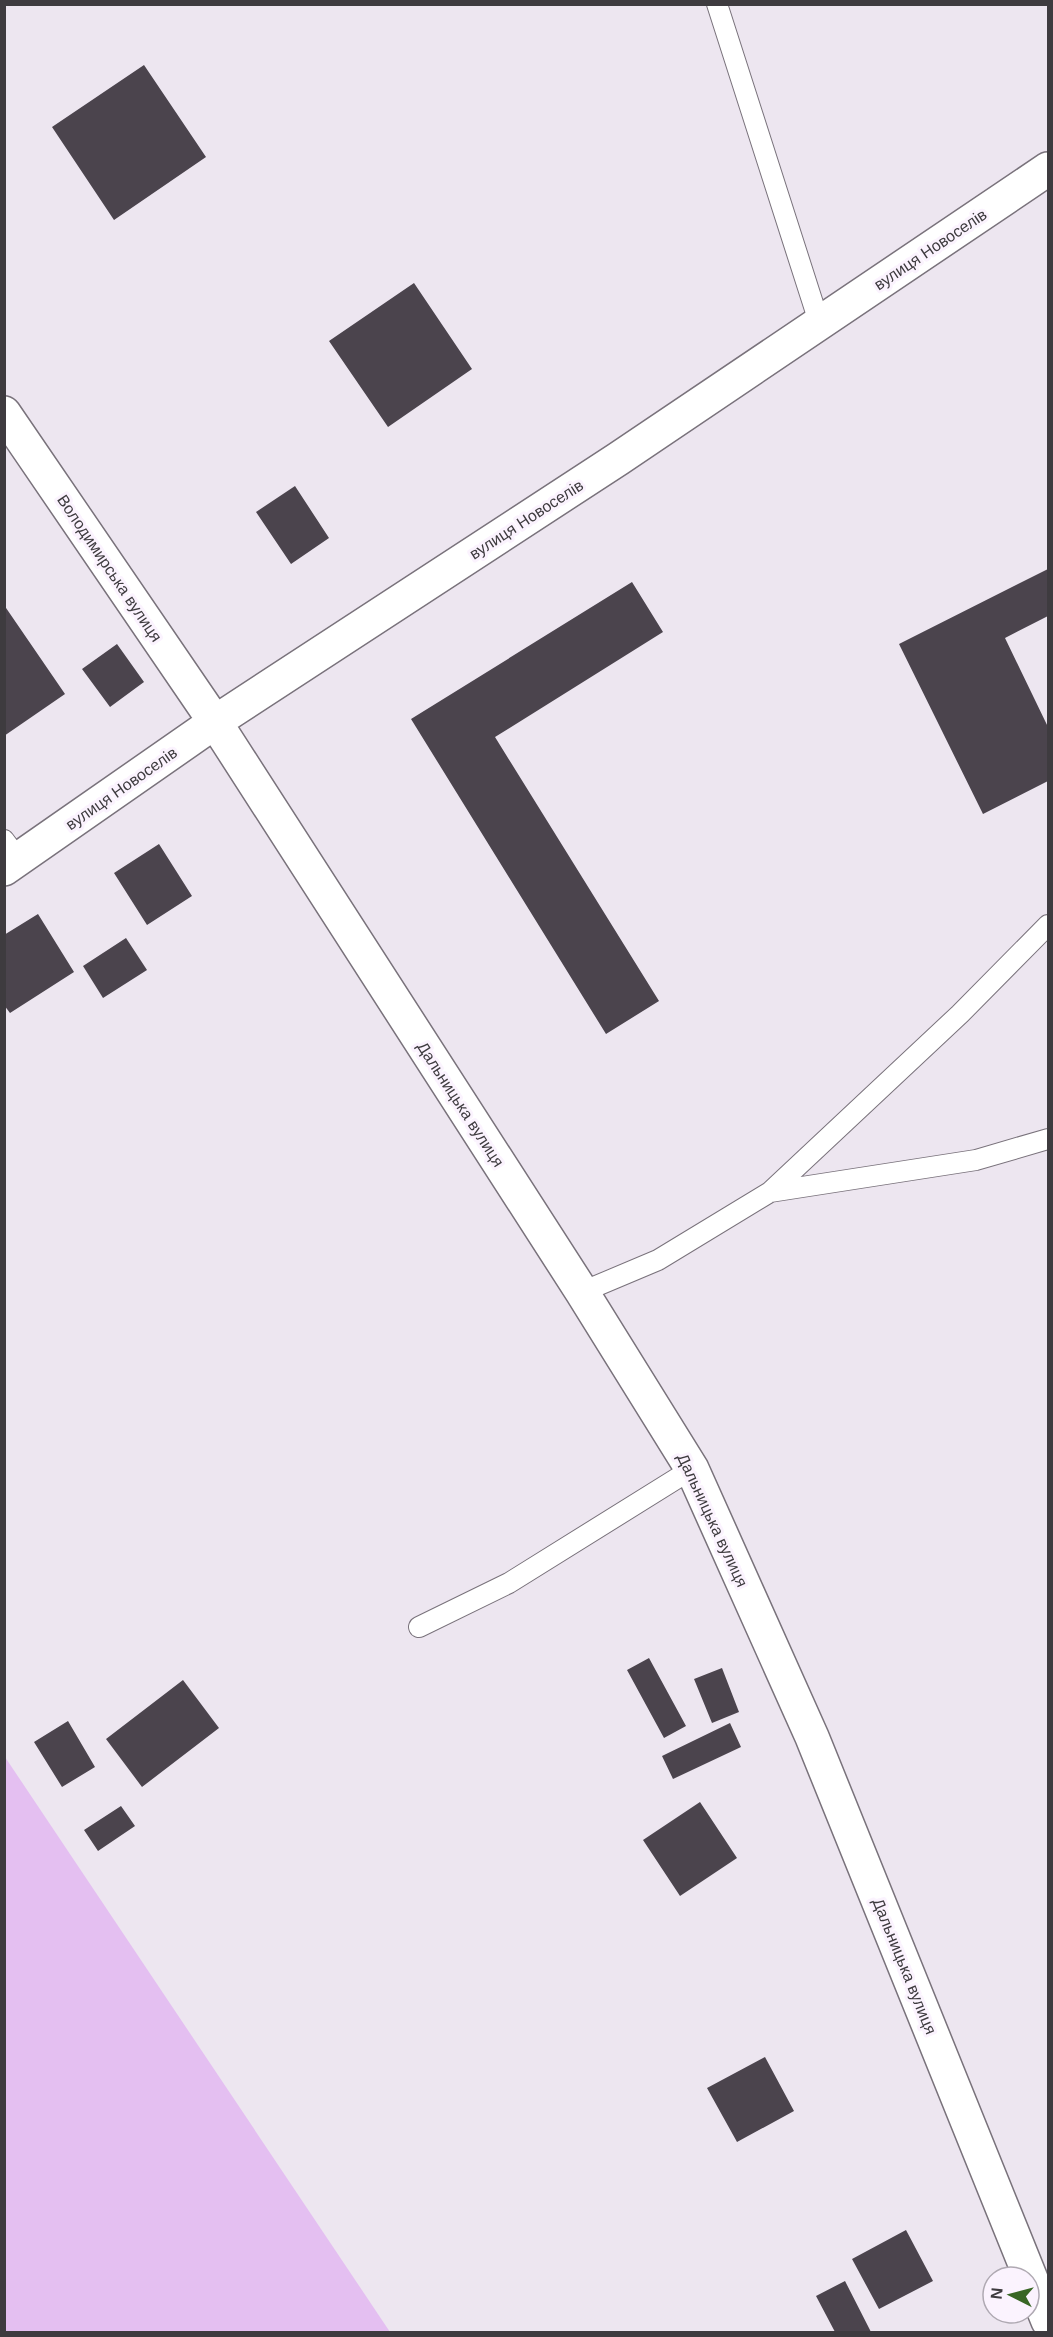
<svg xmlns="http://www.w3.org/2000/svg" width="1053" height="2337" font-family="Arial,sans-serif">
<rect width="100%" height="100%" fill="#ede6f0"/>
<path fill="#e4bff1" d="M4,1757H5L390,2332H5Z"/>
<path fill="#4b444d" d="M144,65L206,157L114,220L52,127Z
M414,283L472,369L388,427L329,341Z
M295,486L329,538L291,564L256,512Z
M1048,569V616L1005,638L1048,727V781L983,814L899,644Z
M632,582L663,632L495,737L659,1001L606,1034L411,719Z
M4,605L65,694L4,736Z
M117,644L144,682L110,707L82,669Z
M159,844L192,896L147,925L114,873Z
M38,914L74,972L10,1013L4,1005V935Z
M126,938L147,970L103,998L83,966Z
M649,1658L686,1726L664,1738L627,1670Z
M722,1668L739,1712L712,1723L694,1679Z
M183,1680L219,1728L142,1787L106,1739Z
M68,1721L95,1767L62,1787L34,1742Z
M730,1723L741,1747L673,1779L662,1756Z
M700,1802L737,1858L680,1896L643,1840Z
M121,1806L135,1826L98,1851L84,1830Z
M765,2057L794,2111L737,2142L707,2088Z
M906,2230L933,2281L879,2309L852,2259Z
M845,2281L871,2332H835L816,2296Z"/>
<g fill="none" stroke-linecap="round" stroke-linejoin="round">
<g stroke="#79727b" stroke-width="22">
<path id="lane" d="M717,4L819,322
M4,840L19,860
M770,1192L960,1014L1048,925
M582,1292L658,1260L770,1192L976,1160L1048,1139
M419,1627L509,1583L692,1469"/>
</g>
<g stroke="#79727b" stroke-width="36">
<path id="street" d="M1048,169L618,459L215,722L582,1292L692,1469L812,1737L1048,2321"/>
</g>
<g stroke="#79727b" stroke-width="36">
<path id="secondary" d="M4,413L215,722L4,869"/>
</g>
<use href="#lane" stroke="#fff" stroke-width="20"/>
<use href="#street" stroke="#fff" stroke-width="33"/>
<use href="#secondary" stroke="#fff" stroke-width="33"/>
</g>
<g text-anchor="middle" stroke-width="6" stroke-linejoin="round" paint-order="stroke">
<g font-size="16" fill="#3e3b3f" stroke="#fbf3fe">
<text transform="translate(930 249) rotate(-34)" y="6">вулиця Новоселів</text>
<text transform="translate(526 519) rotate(-33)" y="6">вулиця Новоселів</text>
<text transform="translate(110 568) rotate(56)" y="6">Володимирська вулиця</text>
<text transform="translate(121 788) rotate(-35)" y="6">вулиця Новоселів</text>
<text transform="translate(461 1104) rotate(57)" y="6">Дальницька вулиця</text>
<text transform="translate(713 1520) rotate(65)" y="6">Дальницька вулиця</text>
<text transform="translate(905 1966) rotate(68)" y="6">Дальницька вулиця</text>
</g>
</g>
<rect width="1053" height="2337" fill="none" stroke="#3e3b3f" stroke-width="12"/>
<g transform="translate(1011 2295) rotate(276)"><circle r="28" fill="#fbf3fe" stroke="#afa9b2" stroke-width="1.5"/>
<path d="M0-4.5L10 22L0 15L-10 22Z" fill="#386624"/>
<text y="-9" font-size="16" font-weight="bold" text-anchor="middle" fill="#3e3b3f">N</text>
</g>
</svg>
